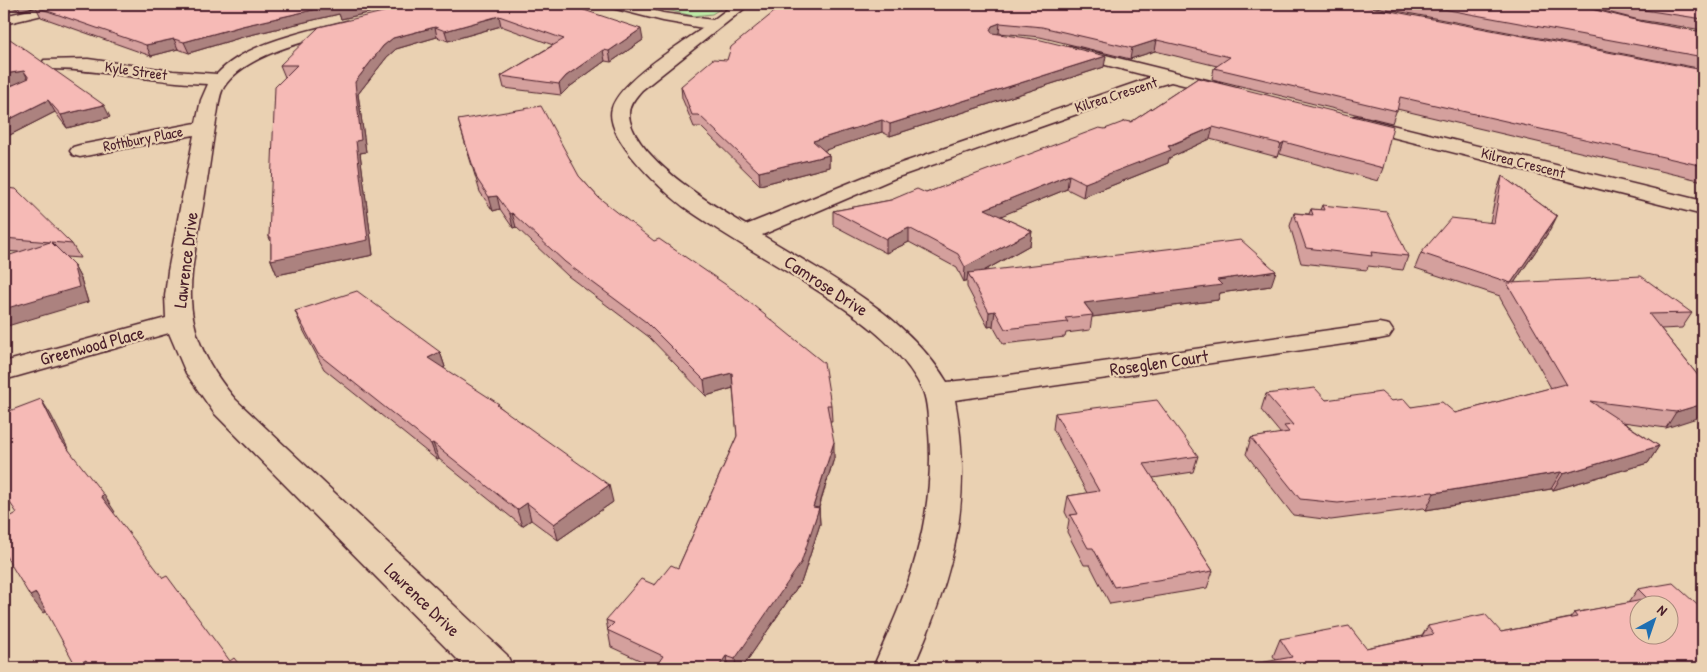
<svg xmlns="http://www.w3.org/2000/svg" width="1707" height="672" font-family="'Patrick Hand',sans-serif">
<rect width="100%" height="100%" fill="#ead1b2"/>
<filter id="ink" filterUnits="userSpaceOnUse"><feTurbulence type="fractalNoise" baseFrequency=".02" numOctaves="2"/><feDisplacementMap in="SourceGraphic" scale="10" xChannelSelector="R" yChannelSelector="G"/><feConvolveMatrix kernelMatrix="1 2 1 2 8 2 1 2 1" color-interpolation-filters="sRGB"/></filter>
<g filter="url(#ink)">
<path fill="#bdeaa7" stroke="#848469" d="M641,4H728L712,14L693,16Z"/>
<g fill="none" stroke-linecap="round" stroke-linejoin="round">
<g stroke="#4a1f2b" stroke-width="3">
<path id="minor" d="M55,4H79L77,7L4,24V16Z
M606,4H629L663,13L713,20L734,4H750L642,90C637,96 629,104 629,113C629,155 714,206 746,225L881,170L1152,77L1063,54L1061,51L1063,48L1069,46L1235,87L1238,91L1235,95L1229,96L1171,82L1157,86L895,178L762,235C828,276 905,313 947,382L995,377L1379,323L1389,325L1393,331L1389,337L1379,339L955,400C974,501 953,576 913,668H873C881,649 890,630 898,610C920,554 934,494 929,433C928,420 928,403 923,391C908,358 874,329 845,309C793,272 736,244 684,207C663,191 603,137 612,108C620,81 679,45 703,28L663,21L608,7Z
M347,21L352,23L355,26L352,29C314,39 246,53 224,87C220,93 219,102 218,109C213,139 209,170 204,200C198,237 185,286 194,322C200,352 216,376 235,399L507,655L513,668H466L214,413L186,373L169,333L4,380V362L166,318L165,296L168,271L194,135L80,157L73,155L70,151L73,147L80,145L196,123L201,100L208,84C155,83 103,69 50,69L44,68L42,64L44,60L88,59L173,71L217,74C245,43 308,31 347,21Z
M1355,116L1703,201V215L1348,126L1346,122L1348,118Z"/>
</g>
<use href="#minor" fill="#ead1b2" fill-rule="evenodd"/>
</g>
<path fill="#d4a09d" stroke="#4a1f2b" d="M4,4H48L20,10Z
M51,4H409L341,19L339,14L246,36L189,53L178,49L151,56L41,17L36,7Z
M417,4H566L643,40L611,62L605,61L568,88L561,95L504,88L501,76L553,45L501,26L448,41L437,37L396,49L387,57L358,94L366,152L360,153L373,255L277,275L271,260V242L269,237L285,77L280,65Z
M784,4L1703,70V181L1397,109L1392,123L1212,79L1214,68L1217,66L1155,51L1130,59L1040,37L999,33L997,34L1104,67L890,136L882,132L824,150L829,155V167L760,185L701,127H694L682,98L681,86L727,60Z
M1360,4H1571L1644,22L1703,32V69Z
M1576,4H1703V30L1639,20Z
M4,41L110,117L67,128L55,112L4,138V89L14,85L4,86Z
M1198,78L1383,168L1378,181L1280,154L1277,157L1210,139L1169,158L1168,163L1083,197L1067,189L1000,216L1032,231L1030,245L984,271L1271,286L1220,293L1218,300L1092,317L1090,330L1066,333L1065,337L1003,344L993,326L988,327L967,287V280L964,282L957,268L909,242L886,253L833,225V211L891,200L926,193L1105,129L1131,122Z
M458,120L579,176L598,197L831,405L832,421H830L834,458L819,508L820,524L802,580L742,668H657L611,647L606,620L678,568L737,436L733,388L706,396L649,337L568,276L516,227L513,228L500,209L493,211L480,192Z
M1502,176L1557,216L1550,230L1514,283L1692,313L1682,328L1661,329L1703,382L1666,428L1623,422L1659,446L1648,463L1553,490L1551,489L1426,510L1424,508L1331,520L1293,515L1246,454L1251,438L1281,434L1261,410L1266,394L1326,400L1391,401L1411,407L1455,413L1551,388L1500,298V296L1415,268L1421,253L1490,222L1497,190Z
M4,188L72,244L80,258L66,257L73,264L81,279L88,302L18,252L4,251Z
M1322,205L1408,256L1403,270L1368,266L1367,270L1301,263L1290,226L1294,213L1309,214L1311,209L1320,210Z
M295,311L440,352L445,367L443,368L500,407L613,502L558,540L531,520L522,526L439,459L437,460L324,369L301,326Z
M1055,413L1198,456L1193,472L1153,478L1213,571L1207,588L1110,604L1090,565H1084L1067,532L1069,520L1065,512L1068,496L1087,493L1053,429Z
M1638,589L1703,610L1276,660L1273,656L1280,639L1366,648L1422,636L1428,626L1501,632L1570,618L1574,613L1628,603Z"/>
<path fill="#ac827f" stroke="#4a1f2b" d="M17,4H48L20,10Z
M339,4H409L341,19L339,14L246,36L189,53L184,42L242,26Z
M499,16L501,26L448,41L445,31Z
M1000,23L999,33L991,36L990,30L992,26Z
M435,27L437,37L396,49L387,57L358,94L366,152L360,153L373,255L277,275L271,260L355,82L383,46L393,38Z
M641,29L643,40L611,62L609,51Z
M174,39L178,49L151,56L146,45Z
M1157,40L1155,51L1130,59L1132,48Z
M603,50L605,61L568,88L561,95L559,84L566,76Z
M1106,56L1104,67L890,136V124Z
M24,71L30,83L4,86V74Z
M48,100L55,112L4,138V122Z
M104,105L110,117L67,128L61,115Z
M882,120V132L813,154V141Z
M1213,127L1210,139L1169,158L1168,163L1083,197L1085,183Z
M1284,142L1280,154L1277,157L1281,144Z
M829,155V167L760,185L759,172Z
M1069,175L1067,189L984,223L985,209Z
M497,196L500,209L493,211L489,197Z
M512,213L516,227L513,228L510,214Z
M1557,216L1550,230L1510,289L1511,283Z
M909,228V242L886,253V239Z
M1032,231L1030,245L971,278L968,273L967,280L964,282L965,267Z
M73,264L81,279L88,302L4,327V309Z
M1276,271L1271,286L1220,293L1218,300L1092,317L1093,315L1084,303L1217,280Z
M995,311L993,326L988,327L989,312Z
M440,352L445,367L433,374L428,358Z
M732,373L733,388L706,396L704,380Z
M41,399L51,415L72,456L61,440Z
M1703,404V416L1666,428L1676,412Z
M834,442V458L814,523L813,507Z
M433,443L439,459L437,460L431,444Z
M1659,446L1648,463L1553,490L1563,474Z
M1561,472L1551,489L1426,510L1434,493Z
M609,485L613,502L558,540L554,524Z
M104,495L115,512L112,513L101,496Z
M527,503L531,520L522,526L517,510Z
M819,508L820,524L802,580L742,668H736L735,659Z
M36,593L49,610L43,613L30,596Z
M726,656L728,668H718Z
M86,660L93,668H78L76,666Z"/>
<path fill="#f6bab6" stroke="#4a1f2b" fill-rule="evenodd" d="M51,4H339L242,26L184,42L174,39L146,45L36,7Z
M343,4H361L338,9Z
M417,4H566L641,29L609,51L603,50L566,76L559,84L501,76L564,39L499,16L445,31L435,27L393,38L383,46L355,82L361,140L356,141L368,240L271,260V237H269L275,87L297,65H280L319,27Z
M784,4H1353L1703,70V166L1400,97L1397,111L1214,68L1230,57L1157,40L1132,48L1042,27L1000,23L992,26L990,30L992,33L1041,40L1106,56L890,124L882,120L813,141L829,155L759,172L699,115H692L681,86L713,59L727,60L731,47Z
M1416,4H1571L1644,22L1703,32V57Z
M1619,4H1703V19L1644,10Z
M10,39L104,105L61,115L48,100L4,122V89L29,78L24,71L4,74V41H9Z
M1198,78L1393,126L1383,168L1284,142L1281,144L1213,127L1168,146L1171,150L1085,183L1069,175L985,209L1032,231L965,267L958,254L909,228L886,239L833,211L891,200L917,189L926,193L1099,128L1105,129L1126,121L1131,122Z
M541,106L579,176L598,197L654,241L659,239L738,293L824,363L831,405H827L834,442L813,507L819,508L801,563L735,659L726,656L718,668H670L658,663L663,656L607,630L614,623L606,620L641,579L655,585L671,565L678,568L737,436L732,373L704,380L646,322L565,262L512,213L510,214L497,196L489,197L477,179L458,120Z
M1502,176L1557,216L1511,283L1641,276L1692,313L1649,314L1703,382V404L1676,412L1590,401L1659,446L1563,474L1561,472L1434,493L1433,492L1338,503L1300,499L1251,438L1289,432L1284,426L1293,425L1266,394L1315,388L1326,400L1381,392L1391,401L1404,399L1411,407L1442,402L1455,413L1565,384L1567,385L1507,283H1511L1421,253L1451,218L1494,223Z
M4,188L16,189L72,244L51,242L73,264L79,287L4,309V257L50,242L4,238Z
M1322,205L1387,212L1408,256L1371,252L1372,256L1306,248L1294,213L1313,215L1311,209L1324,210Z
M1241,240L1276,271L1217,280L1222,285L1084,303L1093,315L1065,318L1068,322L1005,329L995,311L989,312L968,273Z
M357,291L440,352L428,358L499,404L497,405L609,485L554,524L527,503L517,510L433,443L431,444L318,354L295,311Z
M41,399L61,440L104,495L101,496L163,578L167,576L230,661L234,658L242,668H91L86,660L76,666L36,593L30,596L4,553V520L17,513L4,494V413Z
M1157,400L1198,456L1144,464L1213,571L1114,587L1093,548H1088L1070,515L1078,514L1068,496L1099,491L1055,413Z
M1673,583L1703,610V668H1233L1292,657L1280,639L1349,626L1366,648L1434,634L1428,626L1485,614L1501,632L1577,617L1574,613L1648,599L1638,589ZM1640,604H1670V634H1640Z"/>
</g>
<g text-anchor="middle" stroke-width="4.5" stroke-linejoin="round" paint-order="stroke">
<g font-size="15" fill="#4a1f2b" stroke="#ead1b2">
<text transform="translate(136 71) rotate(8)" y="5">Kyle Street</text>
<text transform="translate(1116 95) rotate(-18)" y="5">Kilrea Crescent</text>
<text transform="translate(143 139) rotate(-11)" y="5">Rothbury Place</text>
<text transform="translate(1523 163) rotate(14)" y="5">Kilrea Crescent</text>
</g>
<g font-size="18" fill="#4a1f2b" stroke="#ead1b2">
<text transform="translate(186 260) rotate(-83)" y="6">Lawrence Drive</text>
<text transform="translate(826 286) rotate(33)" y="6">Camrose Drive</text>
<text transform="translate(92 346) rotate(-15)" y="6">Greenwood Place</text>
<text transform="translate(1159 363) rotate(-8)" y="6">Roseglen Court</text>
<text transform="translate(422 600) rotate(44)" y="6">Lawrence Drive</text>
</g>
</g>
<rect width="1707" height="672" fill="none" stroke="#ead1b2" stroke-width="20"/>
<rect x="10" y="10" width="1687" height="652" fill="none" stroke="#4a1f2b" stroke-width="2" filter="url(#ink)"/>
<g transform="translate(1654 620) rotate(40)"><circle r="24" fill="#ead1b2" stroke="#aa8a7c"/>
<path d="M0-4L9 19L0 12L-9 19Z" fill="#1f6fb2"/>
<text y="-8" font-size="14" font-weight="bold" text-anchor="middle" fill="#4a1f2b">N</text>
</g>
</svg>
